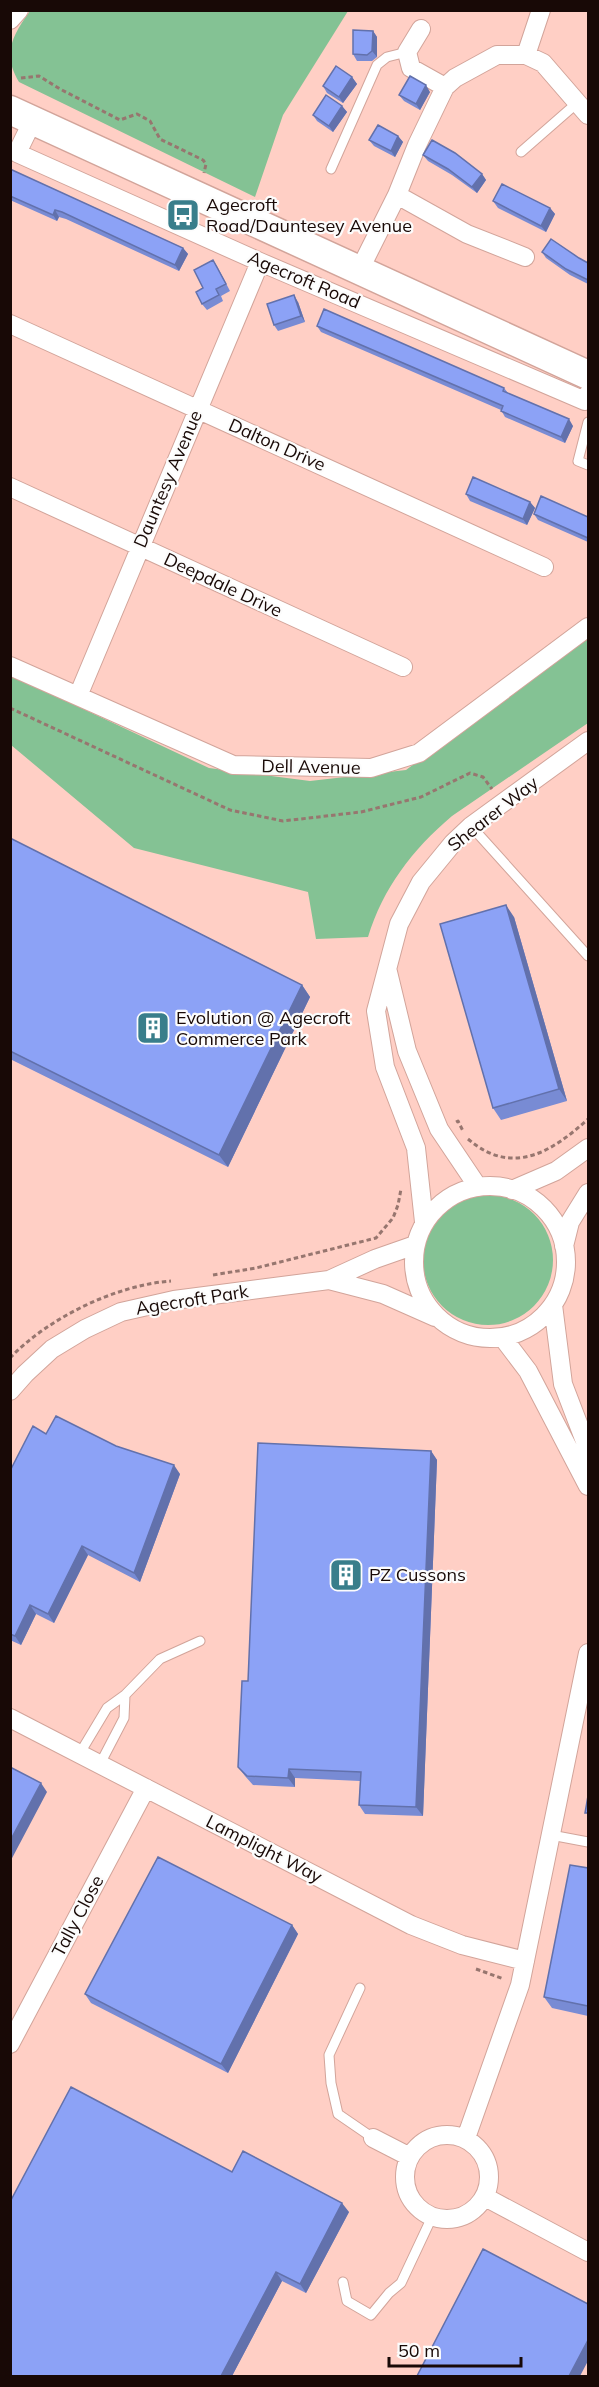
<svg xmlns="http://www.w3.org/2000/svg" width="599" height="2387" font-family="Mulish,sans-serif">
<rect width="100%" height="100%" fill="#ffcfc5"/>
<path fill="#84c294" d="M30,11V10L348,11L283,115L255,197L19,82C2,54 12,36 30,11Z
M588,634V723L452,816C412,850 383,888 368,937L316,939L308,892L134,848L11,745V675L209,768L310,781L406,770Z
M423 1260a65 65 0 1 1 130 0a65 65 0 1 1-130 0Z"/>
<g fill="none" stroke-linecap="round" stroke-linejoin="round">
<g stroke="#d2a49a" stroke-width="11">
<path id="lane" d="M521,152L577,103
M331,169L377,65L387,57L407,52
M588,422L578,461L588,465
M471,826L588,956
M80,1753L107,1708L125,1695L160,1659L200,1641
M100,1764L124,1718L125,1695
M551,1835L588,1842
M360,1988L329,2055L331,2083L338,2114L373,2138
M343,2282L347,2301L371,2315L389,2293L401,2283L432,2217"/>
</g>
<g stroke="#d2a49a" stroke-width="20">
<path id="street" d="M10,20L19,10
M421,29L407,52L411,68L445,87
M526,55L541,10
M33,120L17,153L260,262L585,401L588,394
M397,195L467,234L525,257
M360,269L397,195L417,145L445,87L455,78L497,55H526L543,63L588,115
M10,324L544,567
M10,487L403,667
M10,666L233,765L371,768L419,753L588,627
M78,696L260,262
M388,972L407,1051L439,1129L478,1187
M414 1262a76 76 0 1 1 152 0a76 76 0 1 1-152 0Z
M512,1190L556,1171L588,1148
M424,1222L416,1148L385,1067L376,1011L399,924L421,882L453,843L471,826L588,741
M564,1246L570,1222L588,1193
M329,1280L383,1294L435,1317
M553,1305L563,1384L586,1444L588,1462
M503,1338L528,1371L588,1486
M10,1391L25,1374L52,1349L85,1329L121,1312L174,1300L329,1280L375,1259L415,1245
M10,1718L411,1925L462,1945L525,1961
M10,2044L146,1788
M405 2177a42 42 0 1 1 84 0a42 42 0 1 1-84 0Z
M373,2138L410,2157
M466,2138L520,1985L588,1653
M485,2197L588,2252"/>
</g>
<g stroke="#d2a49a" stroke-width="31">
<path id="primary" d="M10,110L588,375"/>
</g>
<path stroke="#97766f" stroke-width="3" stroke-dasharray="4.5 3" stroke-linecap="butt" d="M21,78L39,76L60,89L120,120L137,114L150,121L160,139L203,160L206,164L204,173
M10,708L230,810L283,821L361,812L421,797L470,773L483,777L492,789
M456,1122L458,1121L463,1131
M468,1139C512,1177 552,1152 588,1119
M213,1275L256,1268L376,1238L393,1218L398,1205L401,1189
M10,1358C48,1318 116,1285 171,1281
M476,1969L504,1979"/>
<use href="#lane" stroke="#fff" stroke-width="9"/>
<use href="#street" stroke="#fff" stroke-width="18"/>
<use href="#primary" stroke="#fff" stroke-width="28"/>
</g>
<path fill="#788bd4" d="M373,31L377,37V57L372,61H357L353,54Z
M352,77L357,84L343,103L327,93L323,86Z
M430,92L420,110L404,101L399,95Z
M342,106L347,112L333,132L317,121L313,115Z
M398,136L403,142L395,157L374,146L369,140Z
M423,155L482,174L486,180L477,193L452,175L428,161Z
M10,169L183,248L188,254L179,271L66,219L59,217L57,221L10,200Z
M493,201L550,208L555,214L546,232L498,208Z
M542,252L579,258L588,263V284L570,275L546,258Z
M213,260L217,266L230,291L221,296L223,301L207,310L202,304L203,288Z
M298,302L305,322L278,331L274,325Z
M317,326L504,388L508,393L573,426L565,443L505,417L501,410L321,332Z
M466,494L530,502L535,508L527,525L470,501Z
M534,514L588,517V542L538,520Z
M10,838L302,985L310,997L228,1167L10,1059Z
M514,917L567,1101L501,1120L493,1108Z
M46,1434L116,1446L180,1474L140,1582L88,1555L54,1623L36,1614L21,1645L10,1640V1471Z
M431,1451L437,1460L423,1816L365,1814L359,1805L360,1781L295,1778V1787L253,1785L245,1776L238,1767L248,1681Z
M588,1868V2016L552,2008L544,1997Z
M292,1925L298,1934L228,2073L91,2003L85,1994Z
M232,2172L349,2212L306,2293L282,2281L232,2376H10Z"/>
<path fill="#6271ac" d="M373,31L377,37V57L372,51Z
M352,77L357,84L343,103L339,97Z
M426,85L430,92L420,110L416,104Z
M342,106L347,112L333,132L329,126Z
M398,136L403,142L395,157L391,151Z
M482,174L486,180L477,193L472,187Z
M550,208L555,214L546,232L541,226Z
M55,210L59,217L57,221L53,215Z
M183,248L188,254L179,271L175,265Z
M294,295L298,302L305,322L301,316Z
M569,419L573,426L565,443L561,437Z
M530,502L535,508L527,525L523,519Z
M506,905L514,917L567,1101L559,1089Z
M302,985L310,997L228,1167L219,1155Z
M431,1451L437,1460L423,1816L416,1807Z
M174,1465L180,1474L140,1582L134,1573Z
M82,1546L88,1555L54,1623L48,1614Z
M30,1605L36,1614L21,1645L15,1636Z
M289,1769L295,1778V1787L288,1778Z
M41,1783L47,1792L10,1862V1841Z
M292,1925L298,1934L228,2073L221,2064Z
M342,2203L349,2212L306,2293L300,2284Z
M276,2272L282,2281L232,2376H221Z
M588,2340V2361L580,2376H569Z"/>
<path fill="#8ca2f6" stroke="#6271ac" stroke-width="1.5" d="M353,30L373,31L372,51L367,55L353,54Z
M336,66L352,77L339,97L323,86Z
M410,76L426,85L416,104L399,95Z
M326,95L342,106L329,126L313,115Z
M378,125L398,136L391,151L369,140Z
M432,140L455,153L482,174L472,187L448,169L423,155Z
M10,169L183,248L175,265L62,212L55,210L53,215L10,196Z
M502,184L550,208L541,226L493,201Z
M551,239L579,258L588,263V280L566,269L542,252Z
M213,260L226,284L216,289L219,295L202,304L196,292L203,288L194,270Z
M294,295L301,316L274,325L267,304Z
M324,309L504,388L503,391L569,419L561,437L501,411L503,406L317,326Z
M473,477L530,502L523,519L466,494Z
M541,496L588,517V538L534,514Z
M10,838L302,985L219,1155L10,1051Z
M506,905L559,1089L493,1108L440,924Z
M56,1416L116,1446L174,1465L134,1573L82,1546L48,1614L30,1605L15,1636L10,1634V1471L33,1426L46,1434Z
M258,1443L431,1451L416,1807L359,1805L361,1772L289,1769L288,1778L247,1776L238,1767L242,1681H248Z
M10,1767L41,1783L10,1841Z
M588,1796V1813H585Z
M158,1857L292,1925L221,2064L85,1994Z
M570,1865L588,1868V2006L544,1997Z
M71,2087L232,2172L243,2151L342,2203L300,2284L276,2272L221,2376H10V2202Z
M483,2249L588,2304V2340L569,2376H417Z"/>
<defs>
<g id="bus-square" transform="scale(1.725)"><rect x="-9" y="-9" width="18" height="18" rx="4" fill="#397e8b" stroke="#fcfcfc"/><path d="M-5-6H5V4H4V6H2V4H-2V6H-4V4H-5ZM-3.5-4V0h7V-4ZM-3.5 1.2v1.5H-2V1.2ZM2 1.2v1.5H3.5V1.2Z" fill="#fff"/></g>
<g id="building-square" transform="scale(1.725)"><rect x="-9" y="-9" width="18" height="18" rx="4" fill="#397e8b" stroke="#fcfcfc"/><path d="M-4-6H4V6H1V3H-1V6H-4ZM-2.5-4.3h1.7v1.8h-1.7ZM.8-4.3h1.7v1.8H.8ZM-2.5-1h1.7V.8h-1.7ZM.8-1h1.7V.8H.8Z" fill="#fff"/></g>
</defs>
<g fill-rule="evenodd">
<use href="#bus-square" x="183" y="215"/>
<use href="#building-square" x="153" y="1028"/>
<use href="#building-square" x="346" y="1575"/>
</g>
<g text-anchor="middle" stroke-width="4.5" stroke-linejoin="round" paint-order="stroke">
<g font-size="18" fill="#180906" stroke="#fcfcfc" text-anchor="start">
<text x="206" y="211">Agecroft<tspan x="206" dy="21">Road/Dauntesey Avenue</tspan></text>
<text x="176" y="1024">Evolution @ Agecroft<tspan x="176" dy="21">Commerce Park</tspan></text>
<text x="369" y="1581">PZ Cussons</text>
</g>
<g font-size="18" fill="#180906" stroke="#fcfcfc">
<text transform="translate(304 280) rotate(23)" y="6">Agecroft Road</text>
<text transform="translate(277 445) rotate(24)" y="6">Dalton Drive</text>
<text transform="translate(168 479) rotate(-67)" y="6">Dauntesy Avenue</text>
<text transform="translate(223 585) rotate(25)" y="6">Deepdale Drive</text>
<text transform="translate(311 767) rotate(1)" y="6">Dell Avenue</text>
<text transform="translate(493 814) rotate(-38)" y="6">Shearer Way</text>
<text transform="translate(192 1300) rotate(-9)" y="6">Agecroft Park</text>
<text transform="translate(264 1849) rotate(27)" y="6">Lamplight Way</text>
<text transform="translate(78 1916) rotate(-62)" y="6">Tally Close</text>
</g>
</g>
<rect width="599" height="2387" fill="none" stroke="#180906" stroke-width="24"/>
<path d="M389 2357v9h132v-9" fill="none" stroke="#180906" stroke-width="3"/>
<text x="398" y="2357" font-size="18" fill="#180906" stroke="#fcfcfc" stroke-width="4.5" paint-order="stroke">50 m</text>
</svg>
